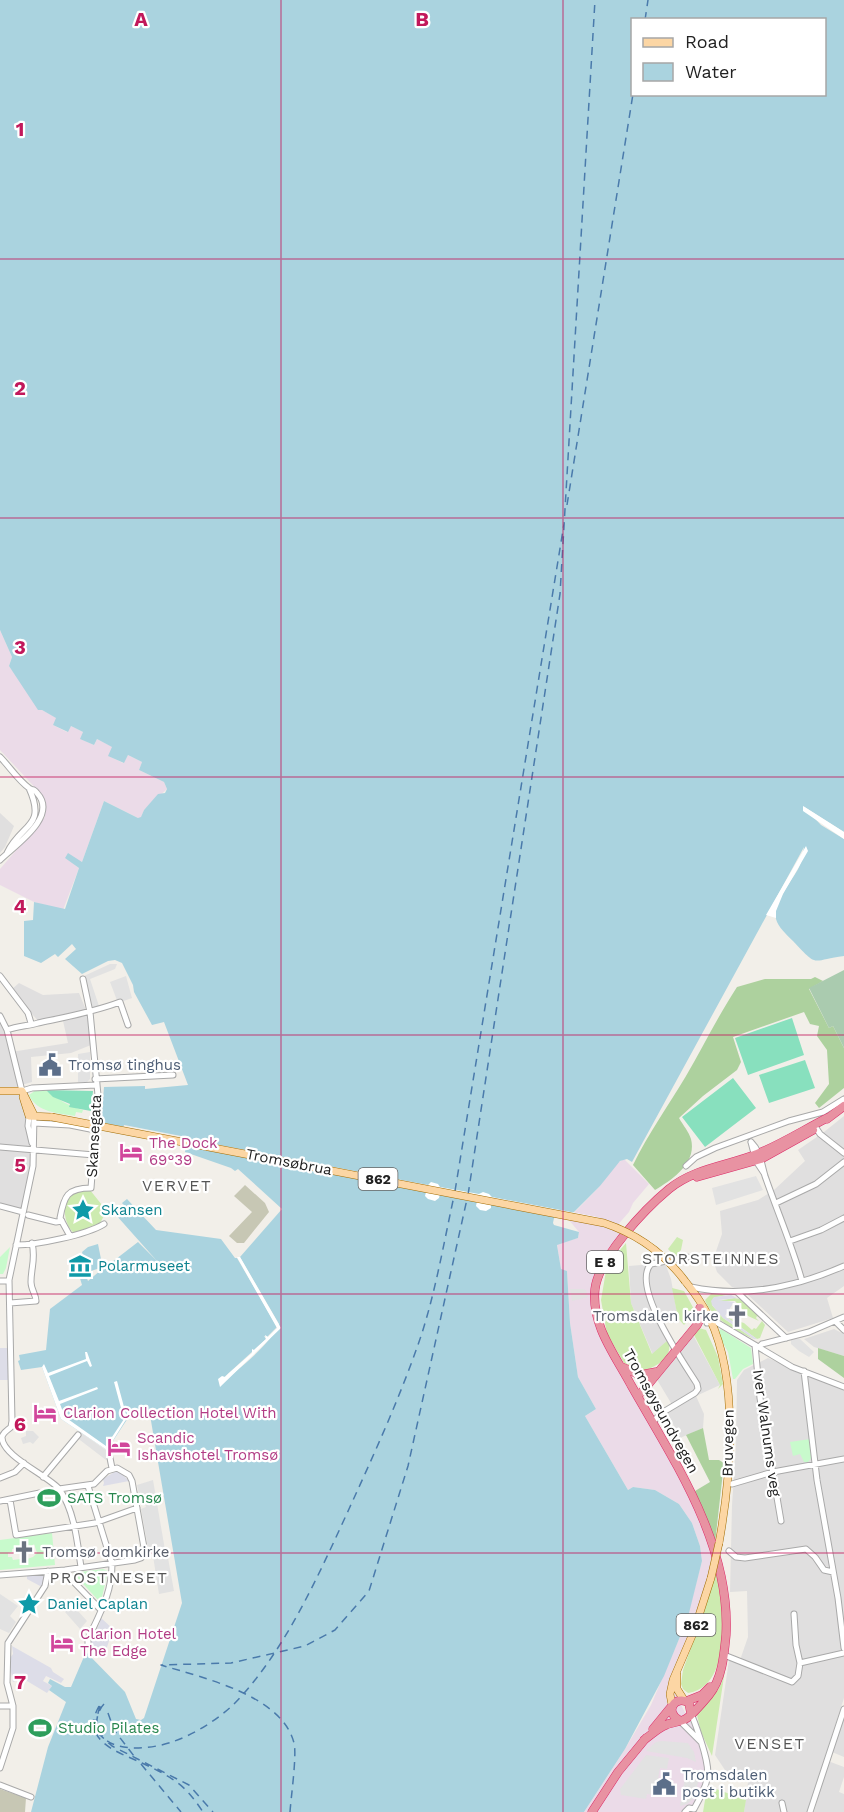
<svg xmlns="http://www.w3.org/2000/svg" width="844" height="1812" font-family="'Work Sans',sans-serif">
<rect width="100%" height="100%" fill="#f2efe9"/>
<path fill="#e0dfdf" d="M0,813L14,826L5,847L0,853Z
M19,983L43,995L79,993L88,1015L91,1045L71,1053L31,1057L32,1082L18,1086L27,1122L31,1161L23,1209L0,1208V1021L11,1052L68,1043L63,1021L40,1023L11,990Z
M844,1116V1286L827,1298L833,1318L788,1332L748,1295L732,1287L717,1272L713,1260L722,1234L720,1211L758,1200L774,1190L805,1161L798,1150L824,1132Z
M665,1263L671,1279L677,1313L656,1318L668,1340L653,1355L631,1303L629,1266Z
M834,1329L844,1334V1356L814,1347L804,1339Z
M693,1335L720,1385L696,1396L704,1414L703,1428L680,1438L667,1412L674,1408L656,1378Z
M768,1358L844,1390V1698L807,1812H744L748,1782L729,1776L715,1755L729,1660L739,1663L748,1637L747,1591L730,1592L732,1505L736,1446L737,1380L744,1370Z
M844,1715V1757L832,1752Z
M828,1761L844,1767V1777L839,1792L844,1794V1812H814Z"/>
<path fill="#ebdbe8" d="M0,630L12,657L9,666L42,710L57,718L53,725L67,732L71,726L83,732L81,739L94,745L97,739L113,747L109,756L123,763L128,755L142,762L139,770L164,782L167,789L144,810L141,818H138L104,801L82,862L65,857L79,868L63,910L34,902L0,885V869L45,817L42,795L0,750Z
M624,1159L649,1184L633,1203L629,1212L615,1228L628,1233L601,1262L593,1296L607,1334L699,1498L714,1539L712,1576L677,1677L682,1707L700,1738L709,1767L703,1798L695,1812H584L625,1749L651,1705L685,1625L702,1561L700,1546L692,1523L679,1504L655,1490L633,1487L628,1490L585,1416L596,1409L578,1377L570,1323L567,1271L561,1270L557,1244L578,1238L579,1232L568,1219L600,1186L616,1164Z"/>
<path fill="#c7c7b4" d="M245,1185L265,1203L269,1212L244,1243H237L229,1236L252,1212L234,1196Z
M0,1789L26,1798L25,1812H0Z"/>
<path fill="#cdebb0" d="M81,1190H90L102,1205L105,1214L99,1225L74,1233C65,1226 60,1204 71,1195C74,1192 77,1192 81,1190Z
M677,1237L683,1240L681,1250L675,1257L668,1249Z
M626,1243L631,1303L652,1354L668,1340C674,1357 658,1366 643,1371L624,1363L607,1334L601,1300L606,1271L615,1256Z
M672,1288L684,1291L695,1311V1317H692L684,1325L675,1315L677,1313Z
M711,1294H730L713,1298L712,1305L723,1318L754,1339C737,1332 711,1318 705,1300Z
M734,1298L740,1299L761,1318L757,1316L756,1318L759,1321L748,1316L735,1301H718Z
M728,1318L744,1323L752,1330L754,1328L756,1329L762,1321L765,1325L760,1338L757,1339Z
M699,1328L706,1330L718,1357L723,1384L718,1389L720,1385L694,1335Z
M716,1569L718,1574C722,1606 734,1686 688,1693L683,1689L681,1684L683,1670L705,1609Z
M726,1663L712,1756L701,1732L697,1715L718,1690L722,1682Z
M711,1787L746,1800L744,1812H703L705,1800Z"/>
<path fill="#add19e" d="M815,977L823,981L809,989L829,1028L833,1026L844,1048V1088L819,1108L815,1103L829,1084L827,1050L817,1036L819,1026L810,1024L804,1012L733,1037L741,1062L737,1070L703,1096L679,1118C683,1125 689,1132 691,1139C697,1163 673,1179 655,1190L633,1165C648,1134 668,1106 686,1076C703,1047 718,1016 737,987L765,979H811Z
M818,1348L844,1356V1378L818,1359Z
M703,1428L709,1460H719L724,1463L715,1543L695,1491L710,1482L686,1435Z"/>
<path fill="#aacbaf" d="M844,970V1048L833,1026L829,1028L809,988Z"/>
<path fill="#c8facc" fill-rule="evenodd" d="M36,1090H46C52,1096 74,1109 83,1110L82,1113L76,1112L75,1116C59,1113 37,1113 29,1095Z
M10,1247L6,1268L3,1274H0V1257Z
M721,1329L751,1348L753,1364L743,1369L735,1379H733L728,1352L717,1332Z
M810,1439L813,1456L808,1462H804L800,1454L793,1456L790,1442Z
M52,1533L55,1565L0,1570V1540ZM34,1544L37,1553L33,1557L21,1561L20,1559L13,1560L12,1557H8V1553L12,1552V1549L18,1548L19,1546L31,1547Z
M103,1569L108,1571L102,1597L98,1600L73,1573Z"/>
<path fill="#88e0be" d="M792,1018L804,1055L748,1075L735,1038Z
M805,1060L815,1088L769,1103L759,1075Z
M733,1078L756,1108L705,1147L682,1117Z
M46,1090L93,1091L91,1111L69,1107L70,1104L53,1097Z"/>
<path fill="#e2e2e2" d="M110,964H117L115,969L90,979L99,1006L93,1009L84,976Z
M126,976L132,998L118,1003L110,982Z
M90,1052V1079L87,1082H78V1054Z
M756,1176L763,1190L716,1205L712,1188Z
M570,1289H582L586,1290L588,1297L572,1301Z
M795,1339H800L814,1352L809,1357L799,1351L791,1344V1340Z
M26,1431H33L39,1437L33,1444L30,1442L23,1444L21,1438L26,1436Z
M80,1432L110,1453L106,1460L76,1437Z
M153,1480L165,1550L153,1552L152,1548H148L141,1509L146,1507L145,1504H141L137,1485Z
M165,1554L166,1558H168L174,1591L159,1594L153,1556Z
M0,1594L18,1606L10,1616L16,1622L9,1633L0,1629Z
M68,1600L87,1621L80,1629L65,1612L69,1608L65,1603Z
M662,1741L688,1743L694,1752L696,1762L687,1758L646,1751L656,1742Z
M646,1755L669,1758L667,1769L660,1768L655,1795L647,1794L646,1799L621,1795L620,1789Z
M702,1770L693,1799L687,1804L680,1806L686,1771Z"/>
<path fill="#dddde8" d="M731,1295L737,1298L718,1300L734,1302L725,1316L757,1339H754L723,1318L712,1305L711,1301L714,1297Z
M0,1348H8L9,1380H0Z
M116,1471L120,1472L129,1481L103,1486L104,1483L103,1479Z
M42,1575L46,1577L42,1587L27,1579V1576Z
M100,1617L113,1629L103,1659L90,1643L100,1623Z
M12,1646L51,1668L53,1672L64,1679L61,1683L46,1676L43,1681L52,1686L47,1693L22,1678L13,1682L10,1668V1658L13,1654Z"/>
<path fill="#aad3df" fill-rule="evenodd" d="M0,0H844V832L803,806L821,825L844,839V956C811,960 819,969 793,941C787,935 778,927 776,919C772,903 794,879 800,865C802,859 803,853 804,847L632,1162L627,1159L620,1161L600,1186L570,1216L555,1213L553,1223L554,1225L579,1232L578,1238L557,1245L561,1269L567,1271L570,1323L578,1377L596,1409L585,1416L628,1490L633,1487L655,1490L679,1504L692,1523L700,1546L702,1561L688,1617L664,1676L625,1749L584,1812H31L48,1747L66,1702L49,1690L52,1686L48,1683L50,1679L65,1687H71L86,1652L125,1692L136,1719L141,1720L144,1718L182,1603L150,1415L145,1412L128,1418L107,1450L61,1419L42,1367L21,1370L18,1361L20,1360L19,1355L46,1350L50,1309L82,1285L79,1275L85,1273L88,1281L101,1270L100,1268L91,1271L87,1269L82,1252L88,1247L98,1244L103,1269L138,1242L157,1261L116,1215L122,1209L128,1214L130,1213L122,1203L127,1199L156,1230L221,1239L235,1258H237L277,1327L267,1337L264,1336L266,1339L219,1382C236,1374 273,1341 279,1324L240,1257L282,1209L238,1169L235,1171L231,1168L185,1152L186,1137L124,1125L122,1133L101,1123L104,1087L145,1086V1089L188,1085L164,1022L152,1025L134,992L133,985L122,963L115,960L108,961L82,974L65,959L76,949L72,944L58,957L55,954L41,963L24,956V921L33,920L34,902L65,909L79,868L65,858L68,853L82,862L104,801L138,818L141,817L144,810L158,794L165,793L167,789L164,782L139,770L142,762L128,755L124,763L108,756L112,747L97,739L94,745L80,739L83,732L71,726L68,732L53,725L56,718L42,710H38L9,666L12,657L0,630ZM632,20H824V94H632Z"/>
<path fill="#fff" d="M803,806L844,832V839L803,811Z
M806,846L808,851L783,894L776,911V918L766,915Z
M52,1113L428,1185L431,1182L438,1184L440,1187L479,1194L483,1192L489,1194L492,1197L597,1217L628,1228L650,1241L669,1256L688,1278L682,1283L663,1261L639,1243L625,1234L595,1224L491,1204V1208L486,1211L480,1210L476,1206L477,1201L440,1194L439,1198L435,1201L428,1199L425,1196L426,1192L51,1120Z
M237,1257H240L281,1328L220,1387L218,1379L222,1376L225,1377L229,1373L252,1353V1349L254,1350L266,1339L265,1335L268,1337L277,1328Z
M85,1352H87L92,1366L90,1367L87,1361L49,1376L59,1401L97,1387L98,1389L60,1404L65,1417L106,1446L124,1419L114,1382L117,1381L127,1418L107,1450L61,1419L42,1367L44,1364L48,1373L86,1359Z"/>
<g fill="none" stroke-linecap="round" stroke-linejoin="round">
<path stroke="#4a7aab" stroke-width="1.5" stroke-dasharray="8 6" stroke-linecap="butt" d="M645,20L648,0
M567,505L633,94
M455,1191L564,524
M468,1195L560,594L595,0
M104,1704C99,1709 96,1718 97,1725C103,1756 152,1749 172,1742C195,1734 217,1720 234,1704C285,1652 319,1574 349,1509C375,1452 402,1393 422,1333C436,1289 444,1242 454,1196
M99,1706C80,1741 118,1752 142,1763C153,1768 165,1774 175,1781C187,1789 195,1800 203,1812
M100,1706L95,1724L100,1735L112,1746L189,1785L213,1812
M108,1713L114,1730L134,1756
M141,1764L181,1812
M290,1812C291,1797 297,1755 294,1743C282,1695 203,1678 161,1665L231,1663L305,1646L335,1630L369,1591L408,1466L467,1199"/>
<g stroke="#a9a9a9" stroke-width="7">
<path id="minor" d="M0,757C9,766 18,780 29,788C35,792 32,787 37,793C59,817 14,846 0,860
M7,853C21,823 47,828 29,788
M0,976L28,1013L31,1023
M0,1016L7,1030L22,1091L32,1088L96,1085
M7,1030C18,1026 28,1026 38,1023C66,1017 94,1012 120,1002L128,1025
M95,1079L173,1075
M34,1115L33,1166L9,1280L12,1421L11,1427C8,1430 3,1432 2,1437C1,1456 51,1477 60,1490C75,1513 77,1541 81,1567
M29,1116L28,1126L32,1143
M34,1123L70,1125L95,1130
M814,1125L820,1134L844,1153
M751,1142C761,1152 761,1163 765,1176C777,1211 792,1245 802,1281
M751,1142L756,1161L764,1173
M0,1147L94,1155
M686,1166L696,1157L715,1148L789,1121L823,1112L844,1099
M776,1203L816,1184L844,1162
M0,1206L23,1212
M28,1215L56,1222L62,1221
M70,1236L60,1218C64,1196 67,1188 91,1188L98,1095L90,1012L83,979
M790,1241L821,1230L844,1218
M16,1245C37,1245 86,1235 104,1224
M0,1281H9
M691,1287C742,1298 796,1287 844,1266
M737,1292L786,1338
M10,1303L36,1301C36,1294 31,1290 31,1282C31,1267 36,1259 32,1243
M836,1322L844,1330
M707,1323L716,1322L792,1367L844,1387
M755,1345L760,1398L781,1521
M759,1347L762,1344L809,1332L844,1317
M804,1371L817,1480L838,1598L844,1648
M652,1422L665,1411L695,1393L698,1389L697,1384C684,1363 630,1286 651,1264L687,1257
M110,1458L112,1468
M43,1477L78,1435
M0,1478L15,1472L24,1463
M732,1484L773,1472L844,1459
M10,1500L16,1535L95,1523L137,1508
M0,1501L59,1489L94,1484L107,1471L117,1468L129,1475L132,1481L145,1553L141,1558L135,1560L65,1570L0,1575
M729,1551L736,1557L745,1558L806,1549L815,1557L824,1570L833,1572
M65,1570L67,1575L101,1610
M794,1614L796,1645L800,1663
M88,1645V1639C100,1613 112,1593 112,1564L88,1486
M724,1655L792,1682L798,1676L800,1663L844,1653
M0,1706H13
M691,1714C695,1722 698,1732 701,1741C711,1773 711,1779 694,1809
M680,1721L701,1742
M0,1768L13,1728V1706L7,1683L8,1643L45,1586L48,1571
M0,1785L31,1797
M782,1803L784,1812
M685,1812L689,1808L694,1809
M810,1812L844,1709"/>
</g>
<g stroke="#a06b00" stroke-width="8">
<path id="major" d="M0,1091H22L34,1115
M23,1097L29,1116L52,1117
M685,1281C695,1293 703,1305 710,1319C739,1381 731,1477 719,1543
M677,1675V1689L684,1700
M672,1705L670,1694L673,1680L694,1631L711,1578"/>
</g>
<g stroke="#dc2a67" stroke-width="9">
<path id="highway" d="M827,1119L844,1106
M697,1177L761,1159L813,1130
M622,1367L640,1375L656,1372
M637,1395L642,1392L697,1325L700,1319V1308
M687,1701L702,1695L710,1687
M679,1720C664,1712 675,1694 689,1703L691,1714
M653,1729L671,1707
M644,1740C651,1735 658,1728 666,1725C672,1722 682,1722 687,1718C693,1714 704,1701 709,1695C722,1679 724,1656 726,1635C731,1544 674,1461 631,1385C615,1355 591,1325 595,1289C599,1257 645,1209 669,1189C695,1168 727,1166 757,1154C782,1144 805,1129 829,1117
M592,1812L618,1772L646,1738"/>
</g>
<use href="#minor" stroke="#fff" stroke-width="5"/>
<use href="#major" stroke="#fcd6a4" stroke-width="7"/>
<use href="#highway" stroke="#e892a2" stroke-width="8"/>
<g stroke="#a06b00" stroke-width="8" stroke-linecap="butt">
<path id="major-bridge" d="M52,1117L604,1223C637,1234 664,1253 685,1281
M711,1578L719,1543"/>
</g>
<use href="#major-bridge" stroke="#fcd6a4" stroke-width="7"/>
</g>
<path fill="none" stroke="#c2185b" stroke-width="1.5" stroke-opacity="0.55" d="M281,0V1812M563,0V1812M0,259H844M0,518H844M0,777H844M0,1035H844M0,1294H844M0,1553H844"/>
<defs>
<g id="civic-bare" transform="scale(1.8)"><path d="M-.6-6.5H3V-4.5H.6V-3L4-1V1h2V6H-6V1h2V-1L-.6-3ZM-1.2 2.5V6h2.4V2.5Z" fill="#5c6f8a" stroke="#fff" stroke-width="2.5" paint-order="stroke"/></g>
<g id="hotel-bare" transform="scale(1.8)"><path d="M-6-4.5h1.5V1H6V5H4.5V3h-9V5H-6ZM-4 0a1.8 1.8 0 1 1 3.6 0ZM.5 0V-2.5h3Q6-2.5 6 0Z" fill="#d1479c" stroke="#fff" stroke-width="2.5" paint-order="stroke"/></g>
<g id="sight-bare" transform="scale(1.8)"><path d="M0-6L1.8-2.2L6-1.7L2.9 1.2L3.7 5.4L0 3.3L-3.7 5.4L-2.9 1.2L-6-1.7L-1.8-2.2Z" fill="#0f9aa8" stroke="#fff" stroke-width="2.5" paint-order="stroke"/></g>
<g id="museum-bare" transform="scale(1.8)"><path d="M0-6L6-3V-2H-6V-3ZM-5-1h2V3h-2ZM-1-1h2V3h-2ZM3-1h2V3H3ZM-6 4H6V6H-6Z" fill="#0f9aa8" stroke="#fff" stroke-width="2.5" paint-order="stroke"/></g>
<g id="church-bare" transform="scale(1.8)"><path d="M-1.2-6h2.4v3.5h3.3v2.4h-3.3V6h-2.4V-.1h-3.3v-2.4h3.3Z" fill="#6b7280" stroke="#fff" stroke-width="2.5" paint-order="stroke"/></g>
<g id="stadium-bare" transform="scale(1.8)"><path d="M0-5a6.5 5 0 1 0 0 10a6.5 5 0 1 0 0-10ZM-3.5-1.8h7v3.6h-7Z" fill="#2e9e5b" stroke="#fff" stroke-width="2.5" paint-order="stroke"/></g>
</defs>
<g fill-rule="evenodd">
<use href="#civic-bare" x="50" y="1065"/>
<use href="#hotel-bare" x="131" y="1152"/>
<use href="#sight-bare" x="83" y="1210"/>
<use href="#museum-bare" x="80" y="1266"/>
<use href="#church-bare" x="737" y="1316"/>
<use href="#hotel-bare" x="45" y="1413"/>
<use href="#hotel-bare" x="119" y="1447"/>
<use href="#stadium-bare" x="49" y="1498"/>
<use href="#church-bare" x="24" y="1552"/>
<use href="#sight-bare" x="29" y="1604"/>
<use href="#hotel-bare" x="62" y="1643"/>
<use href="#stadium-bare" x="40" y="1728"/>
<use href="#civic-bare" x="664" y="1784"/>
</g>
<g text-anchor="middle" stroke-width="4.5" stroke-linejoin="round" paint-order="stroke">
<g fill="#fff" stroke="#646464" stroke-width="1.5">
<rect x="358.5" y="1168" width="39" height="22" rx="4.5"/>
<rect x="587" y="1251" width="36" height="22" rx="4.5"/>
<rect x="676.5" y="1614" width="39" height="22" rx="4.5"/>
</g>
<g font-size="14" font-weight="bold" fill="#222">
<text x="378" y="1184">862</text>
<text x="605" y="1267">E 8</text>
<text x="696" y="1630">862</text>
</g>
<g font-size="15" fill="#4e5e75" stroke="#fff" text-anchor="start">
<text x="68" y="1070">Tromsø tinghus</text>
<text x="682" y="1780">Tromsdalen<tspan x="682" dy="17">post i butikk</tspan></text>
</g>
<g font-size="15" fill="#222" stroke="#fff">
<text transform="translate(94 1136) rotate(-87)" y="5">Skansegata</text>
<text transform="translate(289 1162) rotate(11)" y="5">Tromsøbrua</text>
<text transform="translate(661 1411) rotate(61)" y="5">Tromsøysundvegen</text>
<text transform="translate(767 1433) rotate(82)" y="5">Iver Walnums veg</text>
<text transform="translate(728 1443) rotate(-89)" y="5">Bruvegen</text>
</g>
<g font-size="15" fill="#b23c85" stroke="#fff" text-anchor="start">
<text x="149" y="1148">The Dock<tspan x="149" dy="17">69°39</tspan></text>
<text x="63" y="1418">Clarion Collection Hotel With</text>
<text x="137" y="1443">Scandic<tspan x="137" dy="17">Ishavshotel Tromsø</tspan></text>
<text x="80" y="1639">Clarion Hotel<tspan x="80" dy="17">The Edge</tspan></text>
</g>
<g font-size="15" fill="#0d838f" stroke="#fff" text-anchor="start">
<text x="101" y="1215">Skansen</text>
<text x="98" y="1271">Polarmuseet</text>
<text x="47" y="1609">Daniel Caplan</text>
</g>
<g font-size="15" fill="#5b616d" stroke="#fff" text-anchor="end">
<text x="719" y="1321">Tromsdalen kirke</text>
<text x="42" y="1557" text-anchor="start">Tromsø domkirke</text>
</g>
<g font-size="15" fill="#27864d" stroke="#fff" text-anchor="start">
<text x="67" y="1503">SATS Tromsø</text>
<text x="58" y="1733">Studio Pilates</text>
</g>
<g font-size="16" letter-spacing="1.5" fill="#555" stroke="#fff">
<text x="177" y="1191">VERVET</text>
<text x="711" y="1264">STORSTEINNES</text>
<text x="109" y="1583">PROSTNESET</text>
<text x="770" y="1749">VENSET</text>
</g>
</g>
<g font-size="20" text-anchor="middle" font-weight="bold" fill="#c2185b" stroke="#fff" stroke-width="4.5" stroke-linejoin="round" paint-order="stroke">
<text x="141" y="26">A</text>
<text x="422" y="26">B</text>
<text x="20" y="136">1</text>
<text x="20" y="395">2</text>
<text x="20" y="654">3</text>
<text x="20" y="913">4</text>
<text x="20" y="1172">5</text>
<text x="20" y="1431">6</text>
<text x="20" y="1689">7</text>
</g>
<rect x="631" y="18" width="195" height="78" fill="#ffffff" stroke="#a7a7a7" stroke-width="1.5"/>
<rect x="643" y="38" width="30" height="9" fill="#fcd6a4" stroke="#a7a7a7" stroke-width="1.5"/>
<text x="685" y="48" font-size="18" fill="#222222">Road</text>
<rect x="643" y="63" width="30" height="18" fill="#aad3df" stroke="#a7a7a7" stroke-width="1.5"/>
<text x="685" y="78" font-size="18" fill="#222222">Water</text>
</svg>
